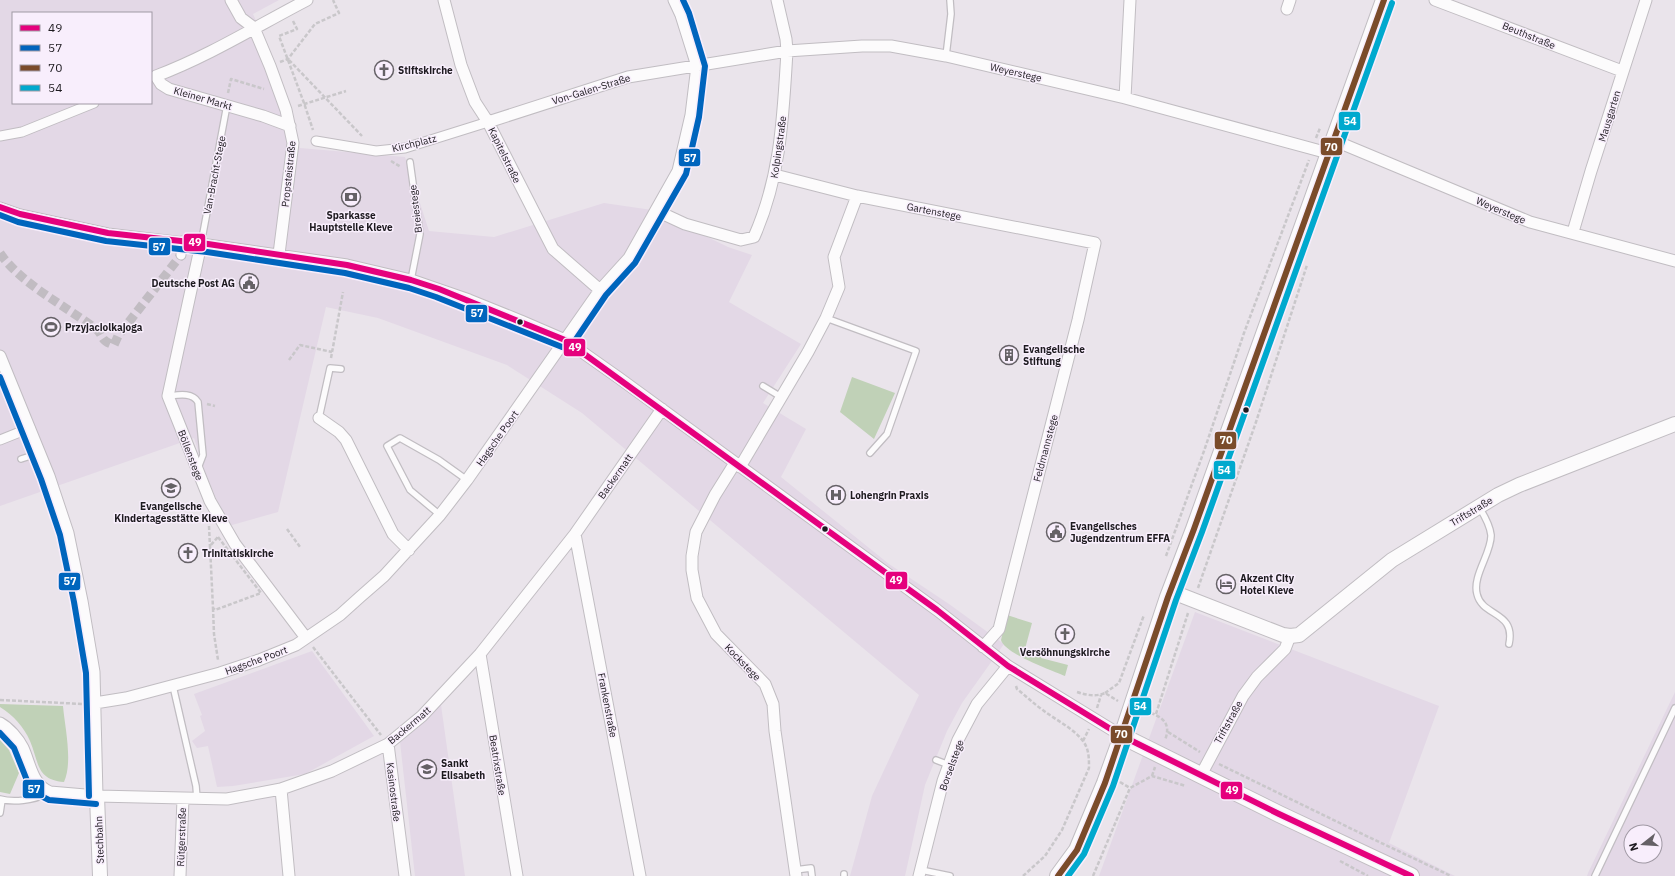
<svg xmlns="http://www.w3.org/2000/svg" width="1675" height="876" font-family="'IBM Plex Sans',sans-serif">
<rect width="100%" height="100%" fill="#eae4eb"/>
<path fill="#e3d8e6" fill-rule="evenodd" d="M0,0H279L253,14L277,68L300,148L405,157L429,231L494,237L604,203L652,210L728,247L752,255L729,302L801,344L763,403L806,429L781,477L889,564L949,604L1004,644L962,703L947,731L925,785L905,876H850L872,796L919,695L582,413L507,365L378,318L326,307L278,512L232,525L227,524L205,472L194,438L0,506ZM13,13H151V103H13Z
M1195,612L1439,706L1389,843L1455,876H1099Z
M312,651L374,736L305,774L233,786L217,787L208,746L197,748L192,741L205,731L200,716L202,715L194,694Z
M1675,692V876H1587L1588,873ZM1631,832H1655V856H1631Z
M441,705L465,876H415L400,742Z"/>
<path fill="#c0d1b7" d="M852,377L895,393L874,439L840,412Z
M1007,615L1032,623L1025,649L1042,653L1041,658L1068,665L1065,676C1051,670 1005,654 1001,640Z
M0,704L63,706C65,728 73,762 64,782C36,780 39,762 30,741C24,727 13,715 0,707Z
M0,740L9,750L19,773L10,794L0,792Z"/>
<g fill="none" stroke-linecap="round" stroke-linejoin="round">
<path stroke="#c1bcc2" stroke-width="9" stroke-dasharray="9 4.5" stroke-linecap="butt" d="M0,253C20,283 65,306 95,328C105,335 98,340 114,345L118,336L181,255"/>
<g stroke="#c1bdc2" stroke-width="8">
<path id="service" d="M946,56L951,14L950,0
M410,162L420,234L411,280
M201,244L227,105
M826,318L916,351L887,434L870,453
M763,386L781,397
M168,396C178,395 192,392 198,402L203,455L198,468
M319,418L330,368L341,369
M21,459L40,453
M1479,507C1484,515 1490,525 1491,535C1492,552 1472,576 1477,594C1482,617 1516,611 1509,644
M440,515L410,490L387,446L400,438L439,460L467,480
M173,686L196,786L197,799
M936,760L949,765
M0,799C14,803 33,800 46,794L47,791
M0,813L2,800
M795,870L811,868L812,876
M921,870L950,876
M844,874V876
M1595,876L1675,708"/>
</g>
<g stroke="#c1bdc2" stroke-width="11">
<path id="pedestrian" d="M0,136L22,132L94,103
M316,141L376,151L405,148L488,122
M0,207L20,214L108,233L201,244
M181,255L182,241
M0,440L30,428"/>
</g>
<g stroke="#c1bdc2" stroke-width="13">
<path id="minor" d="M231,0L241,18L254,28L270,66L286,110L293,143L279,254
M444,0L461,65L475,102L488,122L535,214L553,249L600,290
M1435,0L1622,71
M1287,9L1290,0
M1125,98L1130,0
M488,122L628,77L787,51L862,46H891L946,56L1125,98L1328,153
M290,126L263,116L169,89L161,84L156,76C209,56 257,26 307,0
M1333,140L1530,222L1675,261
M775,175L857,196L1095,243L1078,320L999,629L983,647
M657,211L685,224L741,240L754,237C781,176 783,117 787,51L786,39L777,0
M1573,232L1591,171L1646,0
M0,356L49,476L68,533L82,601L94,672L97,796
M319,418L339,432L346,440L393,534L409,550
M735,463L715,495L696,532L692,556V570L697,598L716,634L765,684L773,704L775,731L796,876
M740,467L808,352L826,318L839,287L834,257L857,196
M575,534L640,876
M306,638L235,544L210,501L168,396L201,244L347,265L411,280L469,300L521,321L565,340L619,378L937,610L1008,666L1122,736
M480,654L517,876
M95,703L126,698L220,673L259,660L296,645L340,615L360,597L384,576L440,515L467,480L600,290L629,258L678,171L691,115L697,66L681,15L674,0
M0,723C9,728 18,738 23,748C30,763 32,785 50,792L97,796L227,799L281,789L332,771L388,744L422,716L480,654L575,534L662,409
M388,744L405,876
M1201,775L1243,696L1257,677L1285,649L1290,636
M281,789L289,876
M180,876L183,799
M919,876L943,781L958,740L977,704L1008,666"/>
</g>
<g stroke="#c1bdc2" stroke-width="16">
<path id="tertiary" d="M1170,591L1283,635L1290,636L1299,635L1392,560L1498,495L1519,485L1675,424
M97,796L100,876"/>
</g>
<g stroke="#c1bdc2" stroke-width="18">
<path id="secondary" d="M1122,736L1279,814L1411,876
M1058,876L1077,850L1105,783L1122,736L1168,597L1194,529L1384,0"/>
</g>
<path stroke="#c9c7ca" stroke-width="2.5" stroke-dasharray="4 2" stroke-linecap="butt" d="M293,21L297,29L279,36L304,103L313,130
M289,60L362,136
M280,62L288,59L315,24L339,13L333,0
M228,93L231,79L264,89
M298,106L346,91
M1316,138L1320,128
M391,161L401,167
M331,358L343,292
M289,360L300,345L332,352
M207,404L215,406
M209,526L210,547
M287,529L300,547
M218,537L261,593L215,610L213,608L210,546Z
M1166,556L1204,451L1244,333L1309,160
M1198,588L1256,422L1307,265
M213,608L214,634L218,660
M313,647L381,735
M1016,686L1017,689C1026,696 1034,704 1044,711C1056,720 1073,728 1083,741C1089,749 1089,758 1089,768L1062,830L1045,856L1023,876
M1077,692C1086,695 1096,697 1105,693L1118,701
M1105,693L1119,683L1144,615
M0,700L83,704
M1097,708L1101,695
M1145,711C1161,716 1172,722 1165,740
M1156,714L1188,613
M1168,732L1200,752
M1083,741L1089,729
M1219,764L1356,831L1451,876
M1152,776L1155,767
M1120,782L1130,788
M1340,861L1368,876
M1093,876L1130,788L1152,776L1186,786"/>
<use href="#service" stroke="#fcfbfc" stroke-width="5.5"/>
<use href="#pedestrian" stroke="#fcfbfc" stroke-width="9"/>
<use href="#minor" stroke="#fcfbfc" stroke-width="11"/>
<use href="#tertiary" stroke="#fcfbfc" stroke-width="14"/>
<use href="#secondary" stroke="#fcfbfc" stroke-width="16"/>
<g stroke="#f8eefc" stroke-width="9">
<path id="bus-1" d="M0,207L20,214L108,233L208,244L347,265L411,280L439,289L565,340L937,610L1008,666L1122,736L1279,814L1411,876"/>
</g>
<g stroke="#f8eefc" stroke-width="9">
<path id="bus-2" d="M0,215L18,222L106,241L207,252L345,273L409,288L436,297L562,347L567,348L572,345L606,295L635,263L686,174L699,117L705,66L689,13L683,0
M0,377L41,479L60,535L74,602L86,673L89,796
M0,733L14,748L28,783L39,795L49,800L96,804"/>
</g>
<g stroke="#f8eefc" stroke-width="9">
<path id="bus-3" d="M1058,876L1077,850L1105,783L1168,597L1194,529L1384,0"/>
</g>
<g stroke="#f8eefc" stroke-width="9">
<path id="bus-4" d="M1068,876L1084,854L1113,786L1176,600L1202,532L1392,3"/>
</g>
<use href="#bus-1" stroke="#e5007d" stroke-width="6"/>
<use href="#bus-2" stroke="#0065bd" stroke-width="6"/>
<use href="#bus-3" stroke="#7a4b2a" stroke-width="6"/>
<use href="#bus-4" stroke="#00a9ce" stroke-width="6"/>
</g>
<defs>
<g id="church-ring" transform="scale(1)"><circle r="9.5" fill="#f8eefc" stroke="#656166" stroke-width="1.5"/><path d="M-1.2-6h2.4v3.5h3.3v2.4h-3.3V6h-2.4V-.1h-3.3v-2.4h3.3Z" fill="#656166"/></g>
<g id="bank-ring" transform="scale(1)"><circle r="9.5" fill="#f8eefc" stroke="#656166" stroke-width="1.5"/><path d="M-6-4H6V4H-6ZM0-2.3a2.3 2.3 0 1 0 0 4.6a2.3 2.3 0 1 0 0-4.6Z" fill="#656166"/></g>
<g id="civic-ring" transform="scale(1)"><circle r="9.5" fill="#f8eefc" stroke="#656166" stroke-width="1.5"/><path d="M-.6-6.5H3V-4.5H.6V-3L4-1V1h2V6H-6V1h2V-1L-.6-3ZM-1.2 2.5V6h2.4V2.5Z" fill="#656166"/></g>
<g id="stadium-ring" transform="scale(1)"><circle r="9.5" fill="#f8eefc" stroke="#656166" stroke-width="1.5"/><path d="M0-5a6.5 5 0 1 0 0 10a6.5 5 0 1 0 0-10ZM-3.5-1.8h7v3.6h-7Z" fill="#656166"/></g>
<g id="building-ring" transform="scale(1)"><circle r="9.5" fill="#f8eefc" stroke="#656166" stroke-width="1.5"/><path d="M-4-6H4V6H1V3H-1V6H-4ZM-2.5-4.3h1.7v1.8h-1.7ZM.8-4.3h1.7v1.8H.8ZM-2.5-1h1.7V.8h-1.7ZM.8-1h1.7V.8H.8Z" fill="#656166"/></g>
<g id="school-ring" transform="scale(1)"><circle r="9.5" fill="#f8eefc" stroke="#656166" stroke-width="1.5"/><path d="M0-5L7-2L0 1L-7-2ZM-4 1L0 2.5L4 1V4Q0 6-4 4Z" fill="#656166"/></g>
<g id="hospital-ring" transform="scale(1)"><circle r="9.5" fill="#f8eefc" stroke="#656166" stroke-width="1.5"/><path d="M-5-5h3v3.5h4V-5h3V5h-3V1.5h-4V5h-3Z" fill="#656166"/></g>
<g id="hotel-ring" transform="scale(1)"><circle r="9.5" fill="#f8eefc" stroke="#656166" stroke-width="1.5"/><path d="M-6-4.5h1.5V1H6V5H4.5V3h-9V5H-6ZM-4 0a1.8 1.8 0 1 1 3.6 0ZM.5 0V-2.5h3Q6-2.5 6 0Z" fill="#656166"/></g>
</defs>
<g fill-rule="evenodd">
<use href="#church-ring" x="384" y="70"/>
<use href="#bank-ring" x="351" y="197"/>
<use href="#civic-ring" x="249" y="283"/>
<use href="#stadium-ring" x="51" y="327"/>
<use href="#building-ring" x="1009" y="355"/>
<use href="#school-ring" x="171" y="488"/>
<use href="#hospital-ring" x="836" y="495"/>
<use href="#civic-ring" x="1056" y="532"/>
<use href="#church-ring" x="188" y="553"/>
<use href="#hotel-ring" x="1226" y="584"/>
<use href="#church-ring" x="1065" y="634"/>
<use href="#school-ring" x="427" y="769"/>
</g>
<g fill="#1d1a1f" stroke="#f8eefc" stroke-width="1.5">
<circle cx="520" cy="322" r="3.5"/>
<circle cx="1246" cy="410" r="3.5"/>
<circle cx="825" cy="529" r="3.5"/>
</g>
<g text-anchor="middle" stroke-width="3" stroke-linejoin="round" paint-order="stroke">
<g font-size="10" fill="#1d1a1f" stroke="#f8eefc">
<text transform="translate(1529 35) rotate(22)" y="4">Beuthstraße</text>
<text transform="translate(1016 72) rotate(13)" y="4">Weyerstege</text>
<text transform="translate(591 89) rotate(-17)" y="4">Von-Galen-Straße</text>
<text transform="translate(203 98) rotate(16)" y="4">Kleiner Markt</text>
<text transform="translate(1609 116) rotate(-73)" y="4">Mausgarten</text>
<text transform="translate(414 143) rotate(-14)" y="4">Kirchplatz</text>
<text transform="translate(778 147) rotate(-82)" y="4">Kolpingstraße</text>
<text transform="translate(505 155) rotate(64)" y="4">Kapitelstraße</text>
<text transform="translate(288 174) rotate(-84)" y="4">Propsteistraße</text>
<text transform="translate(214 175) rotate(-79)" y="4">Van-Bracht-Stege</text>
<text transform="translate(415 209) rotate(-97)" y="4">Breiestege</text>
<text transform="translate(1501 210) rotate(23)" y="4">Weyerstege</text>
<text transform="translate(934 211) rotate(11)" y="4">Gartenstege</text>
<text transform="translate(497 438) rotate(-55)" y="4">Hagsche Poort</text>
<text transform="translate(1045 448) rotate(-75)" y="4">Feldmannstege</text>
<text transform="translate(191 455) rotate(69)" y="4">Böllenstege</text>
<text transform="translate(615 476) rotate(-55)" y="4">Backermatt</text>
<text transform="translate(1471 511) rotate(-31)" y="4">Triftstraße</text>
<text transform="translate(256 660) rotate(-20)" y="4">Hagsche Poort</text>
<text transform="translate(743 662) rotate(46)" y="4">Kockstege</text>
<text transform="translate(608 705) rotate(79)" y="4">Frankenstraße</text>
<text transform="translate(1228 722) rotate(-61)" y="4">Triftstraße</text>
<text transform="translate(409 725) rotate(-40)" y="4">Backermatt</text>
<text transform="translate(498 765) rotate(81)" y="4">Beatrixstraße</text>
<text transform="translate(951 765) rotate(-70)" y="4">Borselstege</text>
<text transform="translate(394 792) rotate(83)" y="4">Kasinostraße</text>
<text transform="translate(181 837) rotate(-88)" y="4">Rütgerstraße</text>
<text transform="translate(99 840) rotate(-92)" y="4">Stechbahn</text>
</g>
<g font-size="10" font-weight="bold" fill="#1d1a1f" stroke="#f8eefc" text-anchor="start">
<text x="398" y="74">Stiftskirche</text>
<text x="351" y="219" text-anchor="middle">Sparkasse<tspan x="351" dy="12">Hauptstelle Kleve</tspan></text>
<text x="235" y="287" text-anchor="end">Deutsche Post AG</text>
<text x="65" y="331">Przyjaciolkajoga</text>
<text x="1023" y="353">Evangelische<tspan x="1023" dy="12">Stiftung</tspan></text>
<text x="850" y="499">Lohengrin Praxis</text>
<text x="171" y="510" text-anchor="middle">Evangelische<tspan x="171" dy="12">Kindertagesstätte Kleve</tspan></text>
<text x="1070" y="530">Evangelisches<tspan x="1070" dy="12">Jugendzentrum EFFA</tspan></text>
<text x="202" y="557">Trinitatiskirche</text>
<text x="1240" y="582">Akzent City<tspan x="1240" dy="12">Hotel Kleve</tspan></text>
<text x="1065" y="656" text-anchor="middle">Versöhnungskirche</text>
<text x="441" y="767">Sankt<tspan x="441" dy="12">Elisabeth</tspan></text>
</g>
</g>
<g stroke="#f8eefc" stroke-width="1.5">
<rect x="1338" y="111" width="23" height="20" rx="4" fill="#00a9ce"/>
<rect x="1320" y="137" width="23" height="19" rx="4" fill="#7a4b2a"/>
<rect x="678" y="148" width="23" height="19" rx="4" fill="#0065bd"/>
<rect x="183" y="233" width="23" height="19" rx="4" fill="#e5007d"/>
<rect x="148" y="237" width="23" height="19" rx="4" fill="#0065bd"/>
<rect x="465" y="304" width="23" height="19" rx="4" fill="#0065bd"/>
<rect x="563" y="338" width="23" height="19" rx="4" fill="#e5007d"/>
<rect x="1214" y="431" width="23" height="19" rx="4" fill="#7a4b2a"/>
<rect x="1213" y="460" width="23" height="20" rx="4" fill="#00a9ce"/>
<rect x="885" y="571" width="23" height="19" rx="4" fill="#e5007d"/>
<rect x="58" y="572" width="23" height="19" rx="4" fill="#0065bd"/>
<rect x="1129" y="697" width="23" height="19" rx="4" fill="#00a9ce"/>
<rect x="1110" y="725" width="23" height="19" rx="4" fill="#7a4b2a"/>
<rect x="22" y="779" width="23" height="20" rx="4" fill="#0065bd"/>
<rect x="1220" y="781" width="23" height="19" rx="4" fill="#e5007d"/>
</g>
<g font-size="11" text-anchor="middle" font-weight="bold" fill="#fff">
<text x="1350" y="125">54</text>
<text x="1331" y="151">70</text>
<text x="690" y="162">57</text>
<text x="195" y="246">49</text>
<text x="159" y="251">57</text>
<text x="477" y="317">57</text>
<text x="575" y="351">49</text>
<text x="1226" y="444">70</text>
<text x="1224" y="474">54</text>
<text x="896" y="584">49</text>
<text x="70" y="585">57</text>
<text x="1140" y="710">54</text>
<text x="1121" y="738">70</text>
<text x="34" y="793">57</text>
<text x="1232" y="794">49</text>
</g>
<rect x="12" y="12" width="140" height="92" fill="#f8eefc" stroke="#a099a4"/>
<rect x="20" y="25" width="20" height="6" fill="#e5007d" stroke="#a099a4"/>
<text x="48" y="32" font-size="12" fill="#1d1a1f">49</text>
<rect x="20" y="45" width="20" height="6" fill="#0065bd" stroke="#a099a4"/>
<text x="48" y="52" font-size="12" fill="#1d1a1f">57</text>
<rect x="20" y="65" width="20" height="6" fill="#7a4b2a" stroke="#a099a4"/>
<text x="48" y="72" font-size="12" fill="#1d1a1f">70</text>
<rect x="20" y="85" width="20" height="6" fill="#00a9ce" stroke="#a099a4"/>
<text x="48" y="92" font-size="12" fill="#1d1a1f">54</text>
<g transform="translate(1643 844) rotate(253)"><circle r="19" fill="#f8eefc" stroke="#a099a4"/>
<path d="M0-3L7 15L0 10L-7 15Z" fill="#656166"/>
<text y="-6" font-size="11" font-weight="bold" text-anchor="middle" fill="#1d1a1f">N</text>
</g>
</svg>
